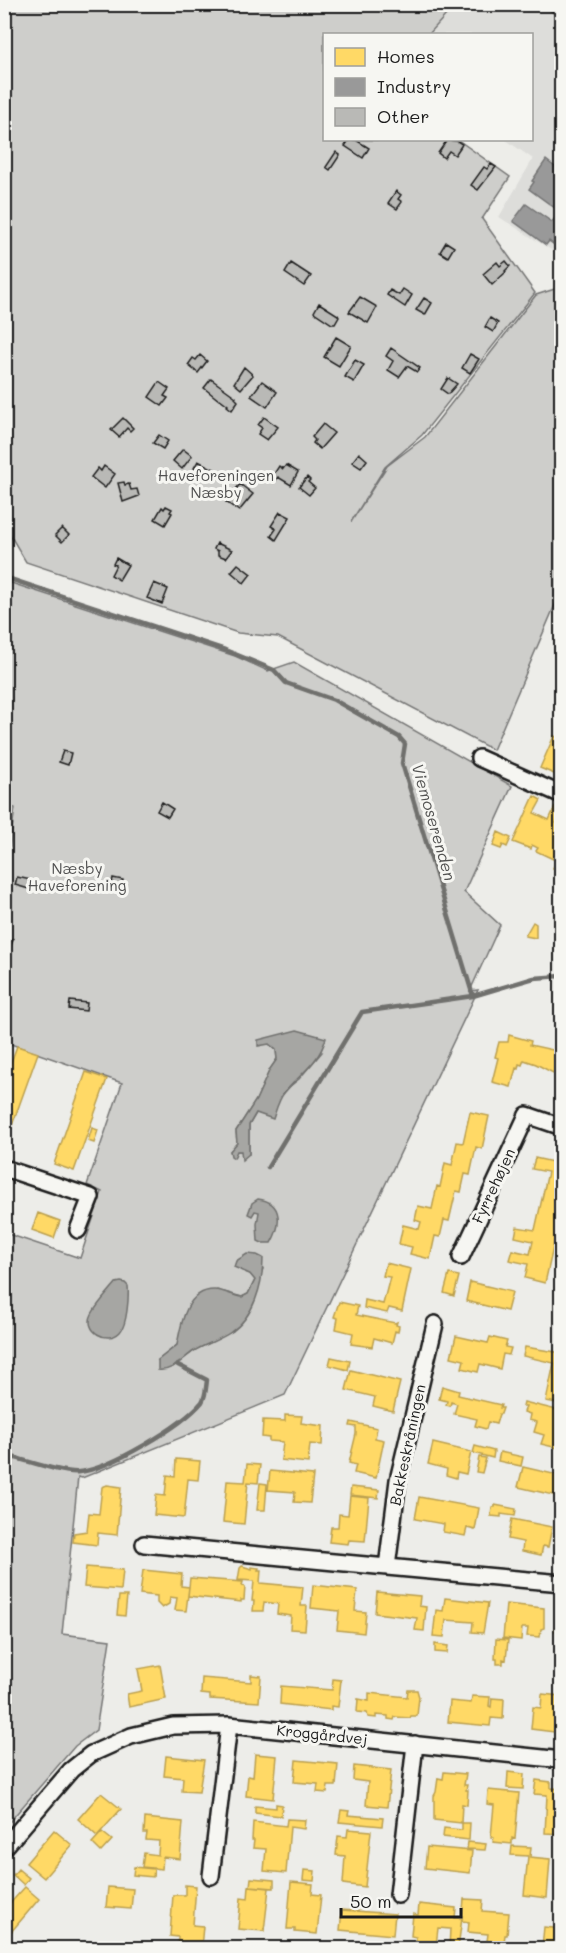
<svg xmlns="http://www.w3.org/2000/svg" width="566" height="1953" font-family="Mali,sans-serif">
<rect width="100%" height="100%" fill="#edede9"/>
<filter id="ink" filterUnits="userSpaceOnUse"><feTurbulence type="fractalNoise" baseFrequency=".0167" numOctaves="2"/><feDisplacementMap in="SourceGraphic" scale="12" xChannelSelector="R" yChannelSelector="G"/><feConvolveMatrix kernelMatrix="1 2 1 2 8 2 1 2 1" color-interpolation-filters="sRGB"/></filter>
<g filter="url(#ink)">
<path fill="#ddddda" d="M455,5H561V256L499,217L533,159L506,140H532V34H429Z"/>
<path fill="#cececb" stroke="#757574" stroke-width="1.5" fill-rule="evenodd" d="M5,5H455L429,34H324V140H458L510,177L482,219L535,293L422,435L385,467L351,522L387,466L425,437L536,295L561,287V591L493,750L278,637L238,633L26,562L6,528H5Z
M5,581L235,656L268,671L294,662L512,786L464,892L500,925L470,991L478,990L285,1395L82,1478L78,1477L62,1634L110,1640L96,1730L75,1746L5,1827V1233L80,1258L102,1192L87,1185L122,1083L5,1042V878L15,808L5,806ZM269,1044L322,1052L299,1079L256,1113L249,1125V1154L241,1151H236L234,1157L230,1151L237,1143L236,1131L256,1100L270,1069L277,1059L276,1050ZM263,1269L233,1331L195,1350L173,1367L158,1360L177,1345L217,1290L242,1297L248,1294L255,1280L250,1274L240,1270Z"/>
<path fill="#a6a6a3" stroke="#6f6f6d" stroke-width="1.5" d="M297,1030L326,1038C319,1063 301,1073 285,1092C279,1098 276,1110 273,1119L256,1113L249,1125V1154L242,1160L241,1151H237L234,1158L231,1156L230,1151L237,1143L236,1131L256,1100L270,1069L277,1059L276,1050L269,1044L258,1046V1040Z
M258,1199C284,1202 281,1226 271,1243H262L258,1241L257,1224L259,1212L255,1211L252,1216L248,1214L252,1203Z
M247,1254L257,1255L263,1258C263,1284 254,1317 231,1332C220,1340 205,1344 194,1351C182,1359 173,1372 158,1370V1360L177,1345C181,1324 186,1290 214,1290C224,1290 232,1296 242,1297L248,1294L255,1280L250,1274L234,1267L236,1261Z
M121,1282L125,1283L128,1286C129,1297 127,1325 120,1332C107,1345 83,1331 92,1314C98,1303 108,1293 116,1283Z"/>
<path fill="#ffd966" stroke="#bba050" stroke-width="1.5" d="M554,736L562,739V769L559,776L540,768Z
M534,796L541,800L534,813L549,820L556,805L562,808L556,823L562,825V872L553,868L558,859L555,858V856L553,859L536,851L538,848L532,845L531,849L513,842Z
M498,832L511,838L507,847L503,845L501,849L493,846Z
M533,922L536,924V938L525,936Z
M509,1035L531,1041L530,1045L562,1052V1065L557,1075L536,1064L524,1060L522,1065L519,1064L518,1069L516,1068L511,1087L492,1082L498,1058L495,1057L499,1042H508Z
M17,1046L38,1053L5,1145L4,1081Z
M86,1072L107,1079L74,1171L54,1164Z
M470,1112L489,1116L482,1149L476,1147L470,1175L465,1174L461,1192L456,1191L449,1221L444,1220L440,1237L435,1236L430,1259L410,1254L412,1247L399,1244L403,1225L419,1229L421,1222L415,1220L418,1206L432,1209L437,1186L440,1187L445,1163L452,1165L457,1142L463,1143Z
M92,1128L98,1130L94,1143L88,1141Z
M535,1158L562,1164V1208L545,1283L525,1278L528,1264L509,1260L512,1250L530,1254L533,1241L515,1237L517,1227L535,1230L548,1172L532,1169Z
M38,1213L60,1221L54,1238L32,1230Z
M386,1263L411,1269L402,1311L389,1308L387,1313L364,1308L365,1300L383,1304L390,1277L383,1276Z
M449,1274L459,1276L454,1296L444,1293Z
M470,1282L512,1292L507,1311L466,1301Z
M339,1302L358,1306L356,1315L395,1323L397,1322L396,1325L399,1326L398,1332L395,1331L392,1343L374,1338L372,1347L351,1344L353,1333L336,1329L338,1318L334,1317Z
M456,1336L488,1343L490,1337L507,1341L505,1347L511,1348L509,1355L503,1354L500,1369L480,1364L478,1372L462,1368L464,1360L451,1357Z
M525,1347L562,1353V1404L546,1401L554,1363L523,1356Z
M331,1357L350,1361L348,1370L329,1365Z
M351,1370L400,1382L393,1411L373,1406L375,1397L346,1390Z
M442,1386L459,1391L458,1395L501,1405L500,1408H503L501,1414H499L496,1424L488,1422L486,1429L475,1426L477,1419L454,1414L457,1404L451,1402L450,1406L446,1405L447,1401L439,1399Z
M524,1402L561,1411L560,1418L562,1419V1449L541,1444L544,1435L534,1432L537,1422L529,1420L530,1414L524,1412L526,1406H523Z
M285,1415L302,1416L301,1423L323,1426L322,1445L310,1444L308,1463L281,1460L283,1442L269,1441V1438L262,1437L263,1420L285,1421Z
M351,1422L377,1428L375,1438L384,1440L376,1478L354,1473L356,1465L349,1463L356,1434V1427L350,1426Z
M433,1443L471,1452L466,1474L457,1472L456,1478L446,1475L447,1469L428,1464Z
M475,1446L494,1451L493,1458L473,1453Z
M500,1452L523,1457L521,1466L498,1461Z
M479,1457L486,1458L482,1473L476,1472Z
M176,1459L200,1461L198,1480L188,1479L184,1518L154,1515L156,1495L165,1496L167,1475L175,1476Z
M247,1464L260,1465L258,1483L248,1482L244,1524L223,1522L227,1481L245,1482Z
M523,1467L562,1476L558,1496L518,1487Z
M270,1471L313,1475L310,1503L294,1502L295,1492L268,1490Z
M260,1483L267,1484L265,1510H257Z
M107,1485L121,1487L117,1535L98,1533L97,1545L73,1542L74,1533L87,1531L89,1513L99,1514L102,1487Z
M351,1487L379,1490L378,1498L350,1495Z
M350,1496L369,1498L365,1541L349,1540L348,1544L329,1542L331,1527H338L339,1514L348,1515Z
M419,1497L479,1508L475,1530L467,1528L465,1536L443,1532L444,1524L415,1519Z
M495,1505L516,1509L515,1516L501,1514V1517L491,1516L492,1507H495Z
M512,1519L552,1527L548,1547L543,1546L541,1555L522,1551L523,1542L508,1539Z
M242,1566L252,1569V1567L259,1568L258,1570H261L260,1583L303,1587L301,1606H307L305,1630L290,1629L291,1616L277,1614L278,1604L264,1602L263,1611H253L254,1601H252L254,1581L238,1580L240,1568Z
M86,1567L123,1570L121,1590L84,1587Z
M143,1570L182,1574L181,1586L189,1587L186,1611L175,1610L177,1598L170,1597L169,1604L162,1608L157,1603V1596L140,1594Z
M190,1578L243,1582L242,1586L245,1587L244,1600H241V1602L188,1596Z
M313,1585L357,1590L355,1611L366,1612L364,1633L337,1630L339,1611L311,1608Z
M377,1592L420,1596L419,1606L426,1607L424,1631L415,1630L417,1618L375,1613Z
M119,1596H127L125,1616L117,1615Z
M445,1598L488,1603L483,1633L472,1632L473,1622L446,1620L444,1637L433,1636L436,1610L443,1611Z
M506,1604L544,1608V1628L541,1629L540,1637L527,1636L528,1628H522L521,1640L503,1638Z
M558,1610H562V1632L555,1631Z
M496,1639L508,1640L506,1660L503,1659V1664H497V1659H495Z
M435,1644L448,1646L447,1653L435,1652Z
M160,1665L166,1699L129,1707L127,1694L142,1691L138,1669Z
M251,1675L261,1676L259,1702L210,1699V1695L201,1694L202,1678L251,1682Z
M333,1679L341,1680L338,1707L331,1706V1710L280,1704L281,1686L332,1690Z
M408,1690H417L419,1697L417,1716H411L410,1718L395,1717L394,1720L388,1719V1716L376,1715V1718L368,1717L367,1713L357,1712L358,1699L369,1701V1693L407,1697Z
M542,1694L562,1696V1733L531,1729L533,1707L541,1708Z
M472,1696L490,1697L489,1706L491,1707L492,1698L504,1699L503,1719L491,1718L490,1726L448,1722L450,1701L471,1703Z
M255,1754L277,1756L273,1799L246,1796L248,1776L253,1777Z
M166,1756L204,1760L199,1792L182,1791L183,1778L164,1776Z
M296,1760L338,1764L336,1786H328L327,1793L317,1792L318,1784L294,1782Z
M354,1766L391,1770L387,1807L366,1805L368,1782L353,1780Z
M444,1772L466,1774L464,1785H467L466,1790H468L467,1805L462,1804L461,1823L434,1820V1796L436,1792L438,1778L443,1779Z
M508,1772L524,1774L523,1789L507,1788Z
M536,1780L551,1782V1788L562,1789V1834L545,1833L547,1795L534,1794Z
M488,1790L519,1793L515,1839L512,1838V1844L493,1842L494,1837H491L494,1805L487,1804Z
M101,1793L121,1809L97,1836L78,1819Z
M276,1804L282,1805L281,1816L255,1813V1806L276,1808Z
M341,1810L349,1811L348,1815L383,1818L382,1826L339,1822Z
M145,1818L183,1822L180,1859L163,1857L162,1869L142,1867L144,1853L158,1855L159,1841L146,1840L147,1833H144Z
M287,1819L305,1820L304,1829L290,1827L286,1873L264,1871L266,1849L253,1848L254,1840H252L253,1822L286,1826Z
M462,1823H470L469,1840L443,1837L444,1828L462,1830Z
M348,1829L371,1831L365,1887L343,1884L345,1856L336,1855L338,1836L347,1837Z
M54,1830L72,1845L44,1878L26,1863Z
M102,1832L112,1840L101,1852L92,1843Z
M468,1842L486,1844L485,1850L467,1849Z
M512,1846L531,1847L530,1857L550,1859L547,1898L524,1895L528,1856L511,1855Z
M427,1847L472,1851L470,1873L425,1868Z
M134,1867L154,1869L153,1877L133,1875Z
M18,1869L29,1878L24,1885L13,1875Z
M304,1870L315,1871L314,1881L303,1880Z
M251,1878L274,1880V1888L250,1886Z
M291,1882L313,1884L312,1894L321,1895L317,1934L295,1932V1929H287Z
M185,1885L196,1886L193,1925L203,1926L201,1948L178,1947V1937L170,1936L173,1895H185Z
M249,1886L269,1888L264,1931L238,1929L241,1898L248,1899Z
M25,1887L39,1899L11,1932L4,1926V1910Z
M108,1887L133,1889L131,1909L106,1907Z
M464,1899L483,1900L482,1911L509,1913L507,1935H505L504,1942H496L495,1943L487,1941L488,1934L468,1932L469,1922L462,1921Z
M419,1904L456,1908L455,1918H462L458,1948H449L450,1929L438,1928L436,1946L418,1944V1942H416V1937L411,1936L413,1914L418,1915Z
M342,1910L395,1914L393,1935L340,1930Z
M544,1927L562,1929V1948H534V1947H542Z
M4,1942L25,1945L24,1948H4Z"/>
<path fill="#999" stroke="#747474" stroke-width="1.5" d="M541,4H562V19Z
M562,158V202L555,208L529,189L534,182L532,181L546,160L555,167Z
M526,204L552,222L562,209V251L549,241L546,245L513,221Z"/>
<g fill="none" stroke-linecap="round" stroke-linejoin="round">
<path stroke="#6f6f6d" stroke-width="4.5" d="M4,577L225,650L274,670L286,683L334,700L399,737L405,744L402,763L473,996L534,978L562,976
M268,1167L362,1012L473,996
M4,1457H12C28,1461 65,1474 79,1472C110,1469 182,1426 202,1402C206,1396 206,1387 207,1380L178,1365"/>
</g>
<path fill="#b9b9b6" stroke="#1c1c1c" stroke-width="1.5" d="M349,140H356L369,148L363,158L345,146Z
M447,140L457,141L462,144L461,146L455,155L449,151L444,158L438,153Z
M336,152L340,155L330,170L326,167Z
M491,164L496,167L478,190L471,185L484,167L487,169Z
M396,191L401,195L398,199L402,202L397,209L388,203Z
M446,242L454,247L448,257L440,252Z
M506,261L510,266L505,271L506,272L492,285L483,274L497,262L500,266Z
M291,263L311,276L304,286L285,273Z
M403,289L412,295L405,307L387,295L390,290L399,295Z
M360,297L377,307L368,323L349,312Z
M424,298L432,303L425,315L416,310Z
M319,303L338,315L339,317L335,324H332L314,312Z
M490,318L498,323L493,332L485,327Z
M336,337L351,346L339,366L324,357Z
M391,348L420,368L417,372L407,366L399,377L388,370L393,361L386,356Z
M470,354L479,359L470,373L462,368Z
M200,355L207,361L198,373L188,365L193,358L196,360Z
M355,360L364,365L354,382L345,377Z
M244,367L253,375L241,389L234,383Z
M448,378L457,384L448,394L441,389Z
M211,379L236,397L235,398L238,401L232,410L227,406L228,405L220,399L219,400L204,388Z
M262,381L277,392L267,407L251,396Z
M159,382L169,389L164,396L168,398L162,406L149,397Z
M264,417L278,427L267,440L258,434L262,428L258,425Z
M123,418L133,428L130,431L127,428L119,437L111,430Z
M323,424L334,433L320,449L313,443L315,440L312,437Z
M159,435L168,441L163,449L153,443Z
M183,449L192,456L182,469L173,461Z
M359,453L367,460L361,468L352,462Z
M198,461L214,469L208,478L194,468Z
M286,465L298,472L291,485L278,477L276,480L272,477L279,466L283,469Z
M104,466L115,474L105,488L91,477L98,468L101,471Z
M307,477L310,480L308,482L315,488L309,495L299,487Z
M124,482L125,485L129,484L131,490L137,489L139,496L123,502L118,483Z
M240,484L253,494L239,511L226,502Z
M166,506L172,509L170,512L172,513L165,525L155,519L162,507L164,509Z
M280,512L290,517L276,540L271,536L276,529L271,526Z
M62,528L69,535L62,542L55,535Z
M217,543L232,550L226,558L218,555V551L214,549Z
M116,558L128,565L119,580L111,575L116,565L113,564Z
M238,564L251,574L244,583L231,572Z
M154,583L168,589L162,604L147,598Z
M63,751L71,753L68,765L59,762Z
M162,802L173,809L168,817L157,811Z
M17,877L31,880L29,889L15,885Z
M113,878L123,880L121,890L111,888Z
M4,938L13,939L8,956L4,955Z
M70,1001L87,1003L86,1011L69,1009Z"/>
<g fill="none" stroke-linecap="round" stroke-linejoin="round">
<g stroke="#1c1c1c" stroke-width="20">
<path id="minor" d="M479,758L562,795
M4,1168L91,1197L78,1230
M461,1257L527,1115L562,1127
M435,1324L398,1480L387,1567L562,1583
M144,1544L387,1567
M4,1848L71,1770L91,1754L131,1736L173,1726L229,1725L562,1760
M211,1876L229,1725
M398,1895L415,1744"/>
</g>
<use href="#minor" stroke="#f6f6f2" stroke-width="15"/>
</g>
</g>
<g text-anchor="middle" stroke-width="6" stroke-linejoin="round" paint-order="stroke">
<g font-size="15" fill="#515151" stroke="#f6f6f2">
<text x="216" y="481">Haveforeningen<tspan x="216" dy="17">Næsby</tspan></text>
<text x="77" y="874">Næsby<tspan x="77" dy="17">Haveforening</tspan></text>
</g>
<g font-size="15" fill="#1c1c1c" stroke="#f6f6f2">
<text transform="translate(494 1186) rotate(-65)" y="5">Fyrrehøjen</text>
<text transform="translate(408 1445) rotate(-78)" y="5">Bakkeskråningen</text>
<text transform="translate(322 1735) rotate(6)" y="5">Kroggårdvej</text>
</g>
<g font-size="16" font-style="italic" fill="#535352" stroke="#f6f6f2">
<text transform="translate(434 822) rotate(74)" y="6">Viemoserenden</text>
</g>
</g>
<rect width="566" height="1953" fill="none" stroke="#f6f6f2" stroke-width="24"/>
<rect x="12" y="12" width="542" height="1929" fill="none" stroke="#1c1c1c" stroke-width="2" filter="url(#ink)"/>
<rect x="323" y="33" width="210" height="108" fill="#f6f6f2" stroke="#9f9f9c" stroke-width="1.5"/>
<rect x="335" y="48" width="30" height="18" fill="#ffd966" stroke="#9f9f9c" stroke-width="1.5"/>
<text x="377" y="63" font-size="18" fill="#1c1c1c">Homes</text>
<rect x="335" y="78" width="30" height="18" fill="#999999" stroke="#9f9f9c" stroke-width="1.5"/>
<text x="377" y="93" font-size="18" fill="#1c1c1c">Industry</text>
<rect x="335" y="108" width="30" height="18" fill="#b9b9b6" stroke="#9f9f9c" stroke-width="1.5"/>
<text x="377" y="123" font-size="18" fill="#1c1c1c">Other</text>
<path d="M341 1908v9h120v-9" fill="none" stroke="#1c1c1c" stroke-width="3"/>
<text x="350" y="1908" font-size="18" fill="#1c1c1c" stroke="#f6f6f2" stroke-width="4.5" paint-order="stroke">50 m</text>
</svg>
